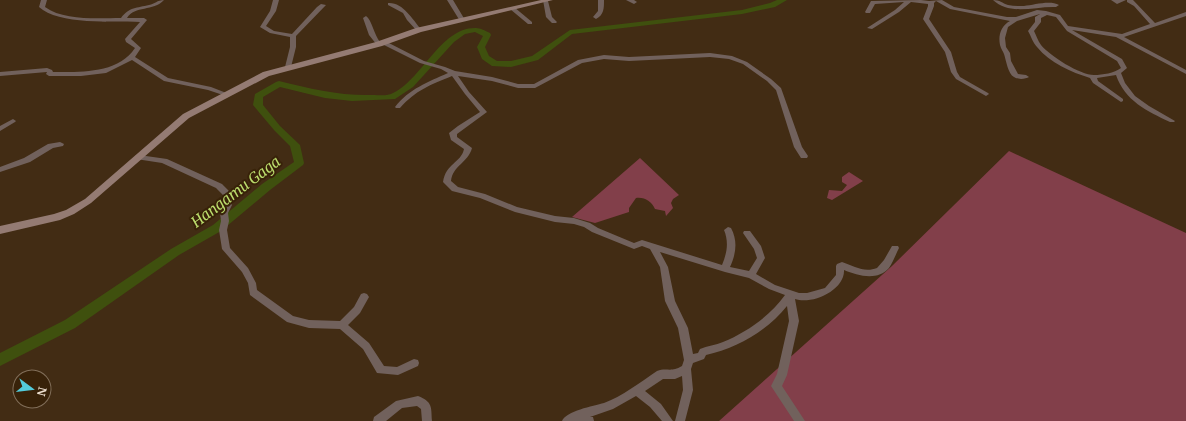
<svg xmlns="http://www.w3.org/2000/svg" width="1186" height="421" font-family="Merriweather,serif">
<rect width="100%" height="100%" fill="#422c14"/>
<path fill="#823f4a" d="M1009,151L1186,233V421H719L892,266Z
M640,158L679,195L673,199L671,203L673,208L666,216L665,211L655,209C651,201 645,197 636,198L629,208V212L595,223L572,217Z
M849,172L863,181L832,200L827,198L829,190L842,191L847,185L842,182V177Z"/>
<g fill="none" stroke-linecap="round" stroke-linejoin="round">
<path fill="#3f500e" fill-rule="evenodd" d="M777,0H787L775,7L742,14L572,34L538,60L511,67L492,66L482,59L477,47L483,36L475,32L465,34L454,42L413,87L395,99L352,101L325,98L280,87L263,97V105L280,126L300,145L304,163L303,165L270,190L221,231L179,255L75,328L0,366V353L65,320L171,249L213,225L262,184L294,162L290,146L274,130L253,105L255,94L276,82L279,81C311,89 340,96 373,95C378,95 386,96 391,94C422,81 440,27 476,28C480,28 486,31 490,33L491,35L485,47L489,56L497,61H511L532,56L570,30L742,10L770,3Z"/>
<path fill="#71615c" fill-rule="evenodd" d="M41,0H47L45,7C64,21 98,18 121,18C129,7 137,8 149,5C155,4 157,0 164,0C153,12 135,5 127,18H144L147,20L131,39L141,48L135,57L168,78L211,87L229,94L226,96L208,90L164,81L132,60L106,73L81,76H49L46,74L47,72L0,76V72L47,68L52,70L53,72C80,72 118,74 135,48L126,42L125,39L140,22C114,21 58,25 39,7Z
M273,0H279L276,11L266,26L274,31L292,34L317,7L321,4L326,5L296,36V47L291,67L288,69L285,67L290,47V37L270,33L260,27L270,11Z
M447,0H453L465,20L464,21H460Z
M543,0L548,1L552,17L557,22L556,23H552L546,17Z
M598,0H604C604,8 604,15 596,19L593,17L598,11Z
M626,0H634L637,2L634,4Z
M921,0L929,1L942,0L954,7L1007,17H1016L1037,10L1046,11L1060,15L1068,26L1122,34L1150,24L1134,6L1127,2V0H1133L1155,23L1186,12V16L1124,37L1186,70V74L1116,37L1072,30L1122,59L1127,68L1121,73L1125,83L1135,96L1149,106L1175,121L1174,122H1170C1147,111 1125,101 1116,75L1097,78L1098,81L1123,99V101L1121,102L1093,83L1090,78C1071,72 1050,63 1037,47C1033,43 1031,36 1028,31L1035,22V17L1040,14L1017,21L1008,27L1005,38L1006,47L1010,53L1011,61L1018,74L1026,75L1029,77C1026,79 1018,80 1014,77C1008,74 1006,60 1004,54C1003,51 1001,49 1000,45C998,35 1001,26 1010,21L950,9L936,1L934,3V6L929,19L951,52L957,72L960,77L988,93L989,94L986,96L956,79L951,72L945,52L923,19L928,6V4L911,2L899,12L872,29L867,28L895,10L904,2L875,4L870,13H866L865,12L871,1ZM1047,15L1056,17L1067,31L1117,61L1121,68C1114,73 1103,75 1094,75C1080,75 1050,56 1041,45C1038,41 1036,35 1034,31L1041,22V18Z
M993,0C1000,0 1002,3 1008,5C1013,6 1019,6 1024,6C1034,5 1050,0 1059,5L1056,7C1035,6 1010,16 993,0Z
M1111,0H1126L1117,4Z
M388,3C403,2 412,19 421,29V31H417L407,20L403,13L388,5Z
M510,7H514L532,22V24H528L510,9Z
M366,16C372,20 374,35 380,42L385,41L424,61L445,67L455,71L492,77L518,84H534L578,60L604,55L629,57L710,53L732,56L747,62L771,79L781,88L802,147L808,156L807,158H801L794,147L776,90L767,81L743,64L729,59L710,57L629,61L604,59L582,63L535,88H518L492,81L458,76L469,92L487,112L457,134V137L472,148C468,163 453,165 451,181L458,187L485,194L517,207L555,216L574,218L590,223L598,228L634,243L642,240L722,265C727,253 729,242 724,230L728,227L731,228C738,241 736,254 730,267L749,271L757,258L754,249L743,233L744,231H750L761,246L765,258L756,274L775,285L799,293H807L825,288L836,275V266L837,264L842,262C854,266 864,273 877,268L884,260L892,246H898L899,248C896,254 893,262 889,268C878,281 858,276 844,270C845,290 812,305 795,299L799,321L787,375L782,386L805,421H794L771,386L777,374L789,321L787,306C767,331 737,348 706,355L704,359L693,363L691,369L693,390L685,421H675L683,390L682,376L675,379H663L645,391L661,404L673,421H662L650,407L636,396L613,409L590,417H593L594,421H562C566,411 593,406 604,403C621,397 642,381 657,371C667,367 670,373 682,366L684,360L678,328L665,301L660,267L650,249L642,246L634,249L592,232L584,227L574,224L555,222L515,212L480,198L452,191L443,182C446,163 461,163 464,149L451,140L449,133L458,126L480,112L465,94L452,76C430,85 416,90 400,108H396L395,107C409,89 428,82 448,73L441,69L420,63L382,44L381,45H377L369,35L363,18ZM660,252L725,272L749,278L769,289L785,295C770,316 747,332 723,342C716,345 707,346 700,349L698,353L693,354L688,328L675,301L668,267Z
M13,119L16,121L15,122L0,131V126Z
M60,142L64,144L63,146L53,148L30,162L0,172V167L24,158L48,144Z
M136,155H139L167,159L222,184L232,194L233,196L232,205L228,213L229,221L227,230L230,248L248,268L256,283L257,290L293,316L309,320L340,321L354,307L361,294L364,293L367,294L369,297L360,313L348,325L369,343L384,366L397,367L414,359L418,360L419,363L418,366L398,375L377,373L363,349L340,329L309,328L287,322L250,295L248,283L242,272L222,249L219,230L221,221L220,213L224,205L225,197L216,188L162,163L136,159L135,157Z
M418,396C433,402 431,407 432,421H422L421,409L417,406L402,408L386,421H373L374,417L396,401Z"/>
<path fill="#947b73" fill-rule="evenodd" d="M541,0H553L421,32L382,46L269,76L189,118L91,203L74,214L60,220L0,234V226L54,214L66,210L85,199L183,114L263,72L376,42L416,28Z"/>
</g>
<g text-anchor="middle" stroke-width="4" stroke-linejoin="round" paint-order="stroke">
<g font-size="15" font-style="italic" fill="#bbdc6c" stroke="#382209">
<text transform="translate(236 192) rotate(-37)" y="5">Hangamu Gaga</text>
</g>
</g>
<g transform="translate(32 389) rotate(105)"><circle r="19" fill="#382209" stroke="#816e59"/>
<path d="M0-3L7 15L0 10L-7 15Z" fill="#53cbda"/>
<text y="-6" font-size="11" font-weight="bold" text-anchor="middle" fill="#efe1d2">N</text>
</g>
</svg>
